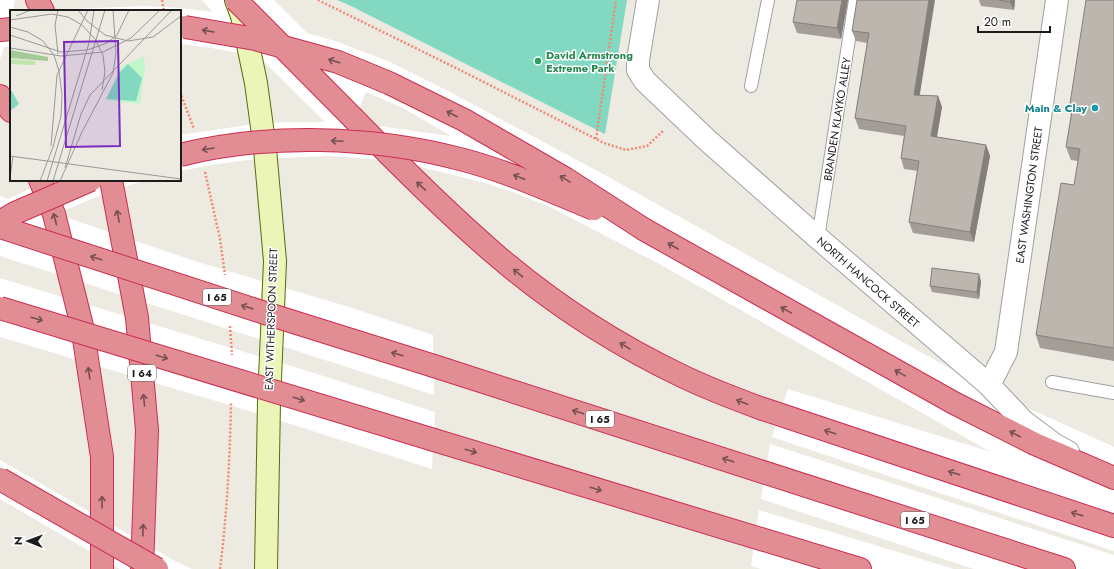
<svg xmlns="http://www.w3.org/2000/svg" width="1114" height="569" font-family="Jost,sans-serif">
<rect width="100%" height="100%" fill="#edeae2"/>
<path fill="#83d8c1" d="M337,0H627L605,134L349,5Z"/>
<path fill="#fff" fill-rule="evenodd" d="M0,0H15L13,11H11V47H4L0,59Z
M202,0H274L307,33L335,41L388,61L450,92L605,175L965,377L1028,408L1114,447V551L772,437L788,389L991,452L663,266L552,208L518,194L485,183L417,166L370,159L329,156L256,159L217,164L180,171V135L248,125L283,122H325L259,57L212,48L180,44V11H20L144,6L181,8L213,12ZM366,92L401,107L450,135V136L386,127L353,124Z
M49,180H145L106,193L56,214L201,263L349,307L433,335L434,395L0,256V196L8,199Z
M0,278L314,373L435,412L432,469L259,414L0,337Z
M770,444L1114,555V569H974L761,499Z
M0,460L175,561L192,569H120L0,499Z
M759,510L954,569H761L751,566Z"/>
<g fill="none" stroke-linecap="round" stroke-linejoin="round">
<g stroke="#a0a0a0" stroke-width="14">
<path id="lane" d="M751,86L768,0
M818,238L855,0
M1052,382L1114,393"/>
</g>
<g stroke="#a0a0a0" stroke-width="24">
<path id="street" d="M648,0L638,60V70L645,81L707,140L818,238L989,385L1023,421L1055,445L1068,452
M989,385L1006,352L1057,0"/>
</g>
<g stroke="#556b0b" stroke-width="24">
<path id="secondary" d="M236,0L242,16L256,83L265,149L275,261L269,402L266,569"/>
</g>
<g stroke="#cc2d52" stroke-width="24">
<path id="highway" d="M37,0L43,11
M0,30L11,29
M0,96L11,111
M354,119C400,166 447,213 496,255C552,303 615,344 682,376C707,388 733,398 760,408L1114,526
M40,180L54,214L82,326L102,457V569
M111,180L137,318L147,430L142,569
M645,230L954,403L1035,444L1114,478
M434,366L1064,569
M434,440L860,569"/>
</g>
<path stroke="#f18a6e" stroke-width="2.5" stroke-dasharray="2 2" stroke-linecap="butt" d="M162,0L164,11
M318,0L458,69L604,143L626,150L647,146L663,131
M180,92L194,129
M596,139L616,0
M205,172L220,239L225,275
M230,326L232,355
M220,569C227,513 230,458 231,402"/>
<use href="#lane" stroke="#fff" stroke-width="12"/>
<use href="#street" stroke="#fff" stroke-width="22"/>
<use href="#secondary" stroke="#ebf5b7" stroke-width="22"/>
<use href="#highway" stroke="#e18d93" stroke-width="22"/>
<g stroke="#cc2d52" stroke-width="24" stroke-linecap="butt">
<path id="highway-bridge" d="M236,0L354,119
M185,27L255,39L338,62L389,83L464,120L566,179L645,230
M180,155C268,133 372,136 460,159C507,171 550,191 594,209
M0,222L15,213L91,180
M0,227L268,314L434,366
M0,308L434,440
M0,479L157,569"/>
</g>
<use href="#highway-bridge" stroke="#e18d93" stroke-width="22"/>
</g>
<path fill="#a39d96" d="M848,0L841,39L797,33L793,22Z
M857,0L919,95L938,96L942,107L937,137L986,145L990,156L974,242L913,233L909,222L918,171L904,169L901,158L904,136L859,129L855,118L867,43L856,41L852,31Z
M979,0H1015L1014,10L981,6Z
M1114,0V361L1040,348L1036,335L1074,185L1078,161L1071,160L1066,147L1071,116L1069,110Z
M981,281L979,299L932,292L930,286Z"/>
<path fill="#847f7a" d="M842,0H848L841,39L837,28Z
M929,0H935L918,106L914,95Z
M1011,0H1015L1014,10L1010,2Z
M938,96L942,107L935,147L931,136Z
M986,145L990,156L974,242L970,232Z
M979,274L981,281L979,299L977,292Z"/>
<path fill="#bdb6af" stroke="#847f7a" d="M797,0H842L837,28L793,22Z
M857,0H929L914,95L938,96L931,136L986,145L970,232L909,222L919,161L901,158L906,126L855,118L869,33L852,31Z
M999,0H1011L1010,2Z
M1086,0H1114V348L1036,335L1061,183L1074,185L1080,149L1066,147L1072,111L1069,110Z
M932,268L979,274L977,292L930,286Z"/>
<defs><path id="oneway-shaft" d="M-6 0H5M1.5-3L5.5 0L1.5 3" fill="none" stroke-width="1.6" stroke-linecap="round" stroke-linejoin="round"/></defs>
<g stroke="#754f52">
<use href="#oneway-shaft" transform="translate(208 31) rotate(-170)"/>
<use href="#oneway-shaft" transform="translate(334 61) rotate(-163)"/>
<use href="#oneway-shaft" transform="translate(452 114) rotate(-153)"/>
<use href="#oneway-shaft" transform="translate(337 141) rotate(-177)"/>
<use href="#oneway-shaft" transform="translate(208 149) rotate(171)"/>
<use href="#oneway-shaft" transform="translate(519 177) rotate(-158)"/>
<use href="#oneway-shaft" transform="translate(565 179) rotate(-149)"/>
<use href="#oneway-shaft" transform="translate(421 186) rotate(-137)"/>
<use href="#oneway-shaft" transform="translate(118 216) rotate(-101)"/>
<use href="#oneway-shaft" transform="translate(55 219) rotate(-105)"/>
<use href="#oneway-shaft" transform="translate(673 246) rotate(-150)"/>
<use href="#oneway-shaft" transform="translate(96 258) rotate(-162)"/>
<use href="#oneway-shaft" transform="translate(518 273) rotate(-141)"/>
<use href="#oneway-shaft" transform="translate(247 307) rotate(-162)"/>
<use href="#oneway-shaft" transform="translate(786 310) rotate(-151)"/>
<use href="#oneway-shaft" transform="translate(37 319) rotate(17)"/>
<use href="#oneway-shaft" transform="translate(625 346) rotate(-149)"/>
<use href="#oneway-shaft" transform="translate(397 354) rotate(-163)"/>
<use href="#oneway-shaft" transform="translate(162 357) rotate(17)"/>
<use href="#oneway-shaft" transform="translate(89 373) rotate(-98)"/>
<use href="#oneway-shaft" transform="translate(900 373) rotate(-151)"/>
<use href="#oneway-shaft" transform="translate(299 399) rotate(17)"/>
<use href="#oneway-shaft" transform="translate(144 400) rotate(-95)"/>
<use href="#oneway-shaft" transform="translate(742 402) rotate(-159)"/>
<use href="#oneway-shaft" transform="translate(578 412) rotate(-162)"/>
<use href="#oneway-shaft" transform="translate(830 432) rotate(-162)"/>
<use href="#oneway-shaft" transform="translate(1015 434) rotate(-153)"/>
<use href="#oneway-shaft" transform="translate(471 451) rotate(17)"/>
<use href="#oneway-shaft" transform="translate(728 460) rotate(-162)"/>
<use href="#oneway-shaft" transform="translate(954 473) rotate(-162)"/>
<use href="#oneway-shaft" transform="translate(596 489) rotate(17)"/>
<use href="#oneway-shaft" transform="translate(102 502) rotate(-90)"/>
<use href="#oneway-shaft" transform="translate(1077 514) rotate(-162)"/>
<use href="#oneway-shaft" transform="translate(143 530) rotate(-88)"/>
</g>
<circle fill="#2e9e5b" stroke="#fff" stroke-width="1.5" cx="538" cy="61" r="4"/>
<circle fill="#0f9aa8" stroke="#fff" stroke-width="1.5" cx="1095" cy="108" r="4"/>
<g text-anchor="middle" stroke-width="3" stroke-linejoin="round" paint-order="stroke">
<g fill="#fff" stroke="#606060" stroke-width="1">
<rect x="203" y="289" width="28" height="16" rx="3"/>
<rect x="128" y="365" width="28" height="16" rx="3"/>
<rect x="586" y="411" width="28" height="16" rx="3"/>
<rect x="901" y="512" width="28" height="16" rx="3"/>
</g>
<g font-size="10" font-weight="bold" fill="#1c1c1c">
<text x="217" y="301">I 65</text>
<text x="142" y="377">I 64</text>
<text x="600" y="423">I 65</text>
<text x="915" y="524">I 65</text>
</g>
<g font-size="11" font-weight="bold" fill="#27864d" stroke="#fff" text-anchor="start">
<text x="546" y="59">David Armstrong<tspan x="546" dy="13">Extreme Park</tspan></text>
</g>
<g font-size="11" font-weight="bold" fill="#0d838f" stroke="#fff" text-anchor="end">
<text x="1087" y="112">Main &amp; Clay</text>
</g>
<g font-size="11" fill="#1c1c1c" stroke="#fff">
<text transform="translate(837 119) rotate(-81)" y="4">BRANDEN KLAYKO ALLEY</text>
<text transform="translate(1029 195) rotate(-82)" y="4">EAST WASHINGTON STREET</text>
<text transform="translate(868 282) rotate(41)" y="4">NORTH HANCOCK STREET</text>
<text transform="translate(271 319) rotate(-88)" y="4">EAST WITHERSPOON STREET</text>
</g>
</g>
<g transform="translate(10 10)">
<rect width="171" height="171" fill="#edeae2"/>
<path d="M0,49L26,51L25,55L0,54Z" fill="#c0e5aa"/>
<path d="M0,40L38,47V51L0,48Z" fill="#a1ca98"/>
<path d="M134,47L135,56L130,94L96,90L112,56Z" fill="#c0f6ca"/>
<path d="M118,54L132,68L126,91L96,89L109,63ZM0,78L9,94L0,101Z" fill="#83d8c1"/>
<path fill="none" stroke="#999893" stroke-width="1" d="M48,0L45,15L48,44M68,0L77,11L95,25L118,31L143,27L171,6M6,6L21,0M0,10L42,4L58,7L72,15L85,29L93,45L95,62L92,80M0,17L18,22L33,31L44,45L49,61L52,85L51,106L43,137L30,171M0,25L51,42L77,40L97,33L107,25L119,0M0,38L51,46L93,42L121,28L150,0M41,136L47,65L78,0M0,146L171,169M55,158L71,104L80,85L162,0M0,168L3,146M37,171L79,33L84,0M43,171L95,0M50,171L72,122L103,63L106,43L103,0"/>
<path fill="#7b2cbf" fill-opacity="0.15" stroke="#7b2cbf" stroke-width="2" d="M108,31L110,136L56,137L54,32Z"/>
<rect width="171" height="171" fill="none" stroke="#1c1c1c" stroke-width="2"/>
</g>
<g transform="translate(28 541) rotate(271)" stroke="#ffffff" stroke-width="3" paint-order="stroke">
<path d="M0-3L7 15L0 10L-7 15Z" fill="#1c1c1c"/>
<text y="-6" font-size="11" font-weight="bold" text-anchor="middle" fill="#1c1c1c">N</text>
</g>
<path d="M978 26v6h72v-6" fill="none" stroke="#1c1c1c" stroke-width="2"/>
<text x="984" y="26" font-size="12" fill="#1c1c1c" stroke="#ffffff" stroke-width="3" paint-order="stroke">20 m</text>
</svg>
